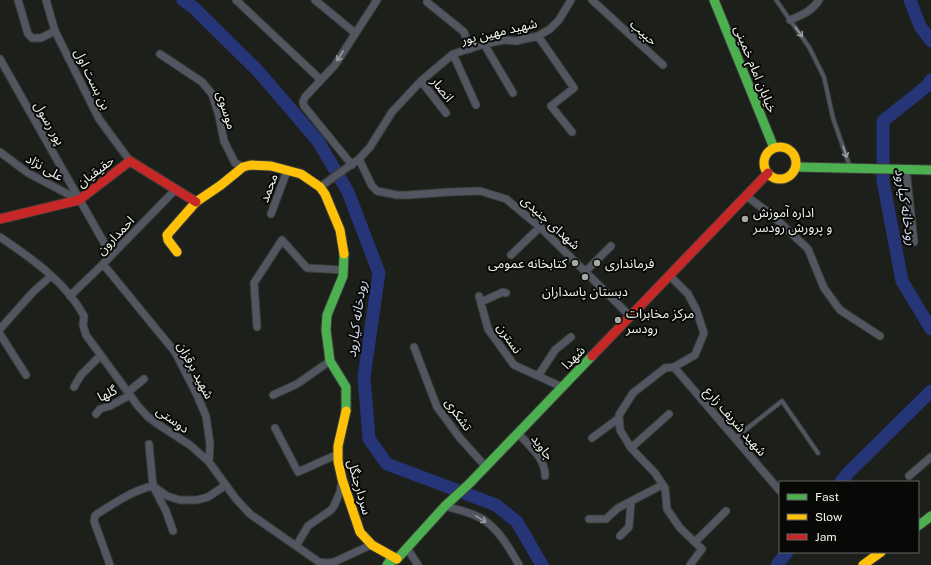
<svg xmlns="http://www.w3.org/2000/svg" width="931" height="565" font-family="'Public Sans','Noto Sans Arabic',sans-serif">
<rect width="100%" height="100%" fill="#1c1f1a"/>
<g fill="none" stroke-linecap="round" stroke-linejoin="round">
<path stroke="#263577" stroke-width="13" d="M183,0L193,7L258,71L318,141L348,192L379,273L364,377L369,439L387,464L496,505L517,522L542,565
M910,0L920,26L931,41
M931,80L927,86L883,121V181L902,281L931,329
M841,482L848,473L931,391
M777,565L787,552"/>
<g stroke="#3a3c38" stroke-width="5.5">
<path id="lane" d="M776,0L809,47L824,77L833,118L850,167
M735,438L782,401L818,453"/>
</g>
<g stroke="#3a3c38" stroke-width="9">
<path id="street" d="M18,0L28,34L32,38H41L55,31
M46,0L55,31L99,119L130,161
M236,0L321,80
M315,0L355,33
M592,0L663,65
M427,2L464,32L470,49
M790,20C802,15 812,11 819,0
M538,36L574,88L551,106L572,132
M484,44L513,93
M160,54L202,82L212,94L219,116L224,141L235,163L243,167
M453,54L476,105
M0,59L111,255
M421,81L446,113
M0,152L28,173L79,200
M359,159L372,186L377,191L397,195H408L450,192L480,191L506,199L540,227L630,316
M352,165L304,106L303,102L305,97L335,65L377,0
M906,169L914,242
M320,187L359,159L370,147L392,112L421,81L453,54L484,44L504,40L516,41L538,36L550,29L559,20L571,0
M746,196L772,215L808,249L824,288L840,310L880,336
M271,214L287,171
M0,237C31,258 66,282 84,316L83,325L86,335L138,406L148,417L159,425L190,445L209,462L236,499L250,514L319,562L327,563L334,562L371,545
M511,255L540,227
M103,264L175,352L196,393L206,416L210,444L209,462
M586,271L611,246
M670,276L688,294L696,309L704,333L695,355L674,367L665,368L651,379L633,393L619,415L620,430L631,448L655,473L665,488L667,509L680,528L702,549L690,565
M70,296L103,264L176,189
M479,296L488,329L514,365L562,387
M481,302L503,292L506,293
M257,327L254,283L282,240L307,268L344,270
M0,329L33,292L51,276
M0,334L26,375
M414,347L437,407L460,438L486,467
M674,367L780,491
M538,376L555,350L571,337
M74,387L81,375L100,356
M128,392L144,379
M273,395L297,384L330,361
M96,414L100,409L110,406L130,395
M275,428L298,472L338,454
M518,433C528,445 546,459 545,476
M592,438L619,418
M149,444L153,486L166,511L173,531
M631,448L669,414
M909,476L931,457
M445,506C458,510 472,512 484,520C499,530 510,549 519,565
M589,519H606L618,508L662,485
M620,536L629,527L631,502
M695,542L726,511
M296,546L308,526L331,510L334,506L340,492L342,480
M407,548L418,565
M110,565L94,521L95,516L97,514C115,503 133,490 153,486L167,496L180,500H197L208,497L226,485"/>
</g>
<g stroke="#3a3c38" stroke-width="11">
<path id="fast" d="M714,0L774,148
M796,167L931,170
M344,254L343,276L327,315L326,330L330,361L346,387V411
M918,526L931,516
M387,565L389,562L397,559L445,506L470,483L592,356"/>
</g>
<g stroke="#3a3c38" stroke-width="11">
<path id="slow" d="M764 163a16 16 0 1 1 32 0a16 16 0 1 1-32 0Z
M177,252L168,240L167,235L196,202L221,185L243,167L251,165L271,166L301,174L320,187L325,194L340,230L344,254
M346,411L338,446V461L342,479L360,532L372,545L397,559
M863,565L881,552"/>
</g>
<g stroke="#3a3c38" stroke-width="11">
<path id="jam" d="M0,219L79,200L130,161L196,202
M592,356L768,173"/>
</g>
<use href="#lane" stroke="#525660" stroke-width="3.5"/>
<use href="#street" stroke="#525660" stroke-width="7"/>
<use href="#fast" stroke="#4caf50" stroke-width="9"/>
<use href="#slow" stroke="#ffc107" stroke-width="9"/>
<use href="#jam" stroke="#c62828" stroke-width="9"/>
</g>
<defs><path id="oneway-shaft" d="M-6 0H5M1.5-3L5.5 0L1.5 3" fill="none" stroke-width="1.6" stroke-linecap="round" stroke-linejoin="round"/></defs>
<g stroke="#999d9f">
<use href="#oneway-shaft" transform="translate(799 32) rotate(54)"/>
<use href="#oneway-shaft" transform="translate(340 56) rotate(122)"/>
<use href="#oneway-shaft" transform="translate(845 152) rotate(72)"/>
<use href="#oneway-shaft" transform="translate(481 519) rotate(31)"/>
</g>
<g fill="#a6a9a3" stroke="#080906" stroke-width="1.5">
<circle cx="745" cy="219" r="4"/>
<circle cx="575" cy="263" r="4"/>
<circle cx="597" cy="263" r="4"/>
<circle cx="585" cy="277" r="4"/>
<circle cx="618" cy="320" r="4"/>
</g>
<g text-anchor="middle" stroke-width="4" stroke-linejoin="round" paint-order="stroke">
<g font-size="13" fill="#f0f3ed" stroke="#080906">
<text transform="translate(499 31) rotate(-13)" y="5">شهید مهین پور</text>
<text transform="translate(644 32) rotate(42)" y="5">حبیب</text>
<text transform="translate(756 69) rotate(68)" y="5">خیابان امام خمینی</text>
<text transform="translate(93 79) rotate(64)" y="5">بن بست اول</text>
<text transform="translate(443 89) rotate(52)" y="5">انصار</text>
<text transform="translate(227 110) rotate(73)" y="5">موسوی</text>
<text transform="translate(50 123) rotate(60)" y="5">پور رسول</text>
<text transform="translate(45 167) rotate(30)" y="5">علی نژاد</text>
<text transform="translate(95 171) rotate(-37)" y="5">حقیقیان</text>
<text transform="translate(268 188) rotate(-69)" y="5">محمد</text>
<text transform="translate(551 222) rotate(42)" y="5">شهدای جنیدی</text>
<text transform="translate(115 235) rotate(-46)" y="5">احمدارون</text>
<text transform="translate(510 338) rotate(56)" y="5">نسترن</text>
<text transform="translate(573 357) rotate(-46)" y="5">شهدا</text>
<text transform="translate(196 370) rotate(62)" y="5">شهید برقزان</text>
<text transform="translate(107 393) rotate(-26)" y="5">گلها</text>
<text transform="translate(459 414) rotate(55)" y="5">تشکری</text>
<text transform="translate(173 419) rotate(35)" y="5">دوستی</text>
<text transform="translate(736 421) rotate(49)" y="5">شهید شریف زارع</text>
<text transform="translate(543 447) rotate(54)" y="5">جاوید</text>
<text transform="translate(360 487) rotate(74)" y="5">سردارجنگل</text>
</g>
<g font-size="13" fill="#f0f3ed" stroke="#080906" text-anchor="start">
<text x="753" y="217">اداره آموزش<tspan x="753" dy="15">و پرورش رودسر</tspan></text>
<text x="567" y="268" text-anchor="end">کتابخانه عمومى</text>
<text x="605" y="268">فرماندارى</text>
<text x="585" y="296" text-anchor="middle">دبستان پاسداران</text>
<text x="626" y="318">مرکز مخابرات<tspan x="626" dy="15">رودسر</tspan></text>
</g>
<g font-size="14" font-style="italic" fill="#d4dcf1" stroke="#080906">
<text transform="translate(906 207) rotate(81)" y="5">رودخانه کیارود</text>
<text transform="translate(356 319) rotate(-82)" y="5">رودخانه کیارود</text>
</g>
</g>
<rect x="779" y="481" width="140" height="72" fill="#080906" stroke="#656762"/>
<rect x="787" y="494" width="20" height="6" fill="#4caf50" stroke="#656762"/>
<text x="815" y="501" font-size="12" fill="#f0f3ed">Fast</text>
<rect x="787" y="514" width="20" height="6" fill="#ffc107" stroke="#656762"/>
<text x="815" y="521" font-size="12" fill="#f0f3ed">Slow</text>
<rect x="787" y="534" width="20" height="6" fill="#c62828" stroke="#656762"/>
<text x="815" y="541" font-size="12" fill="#f0f3ed">Jam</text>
</svg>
